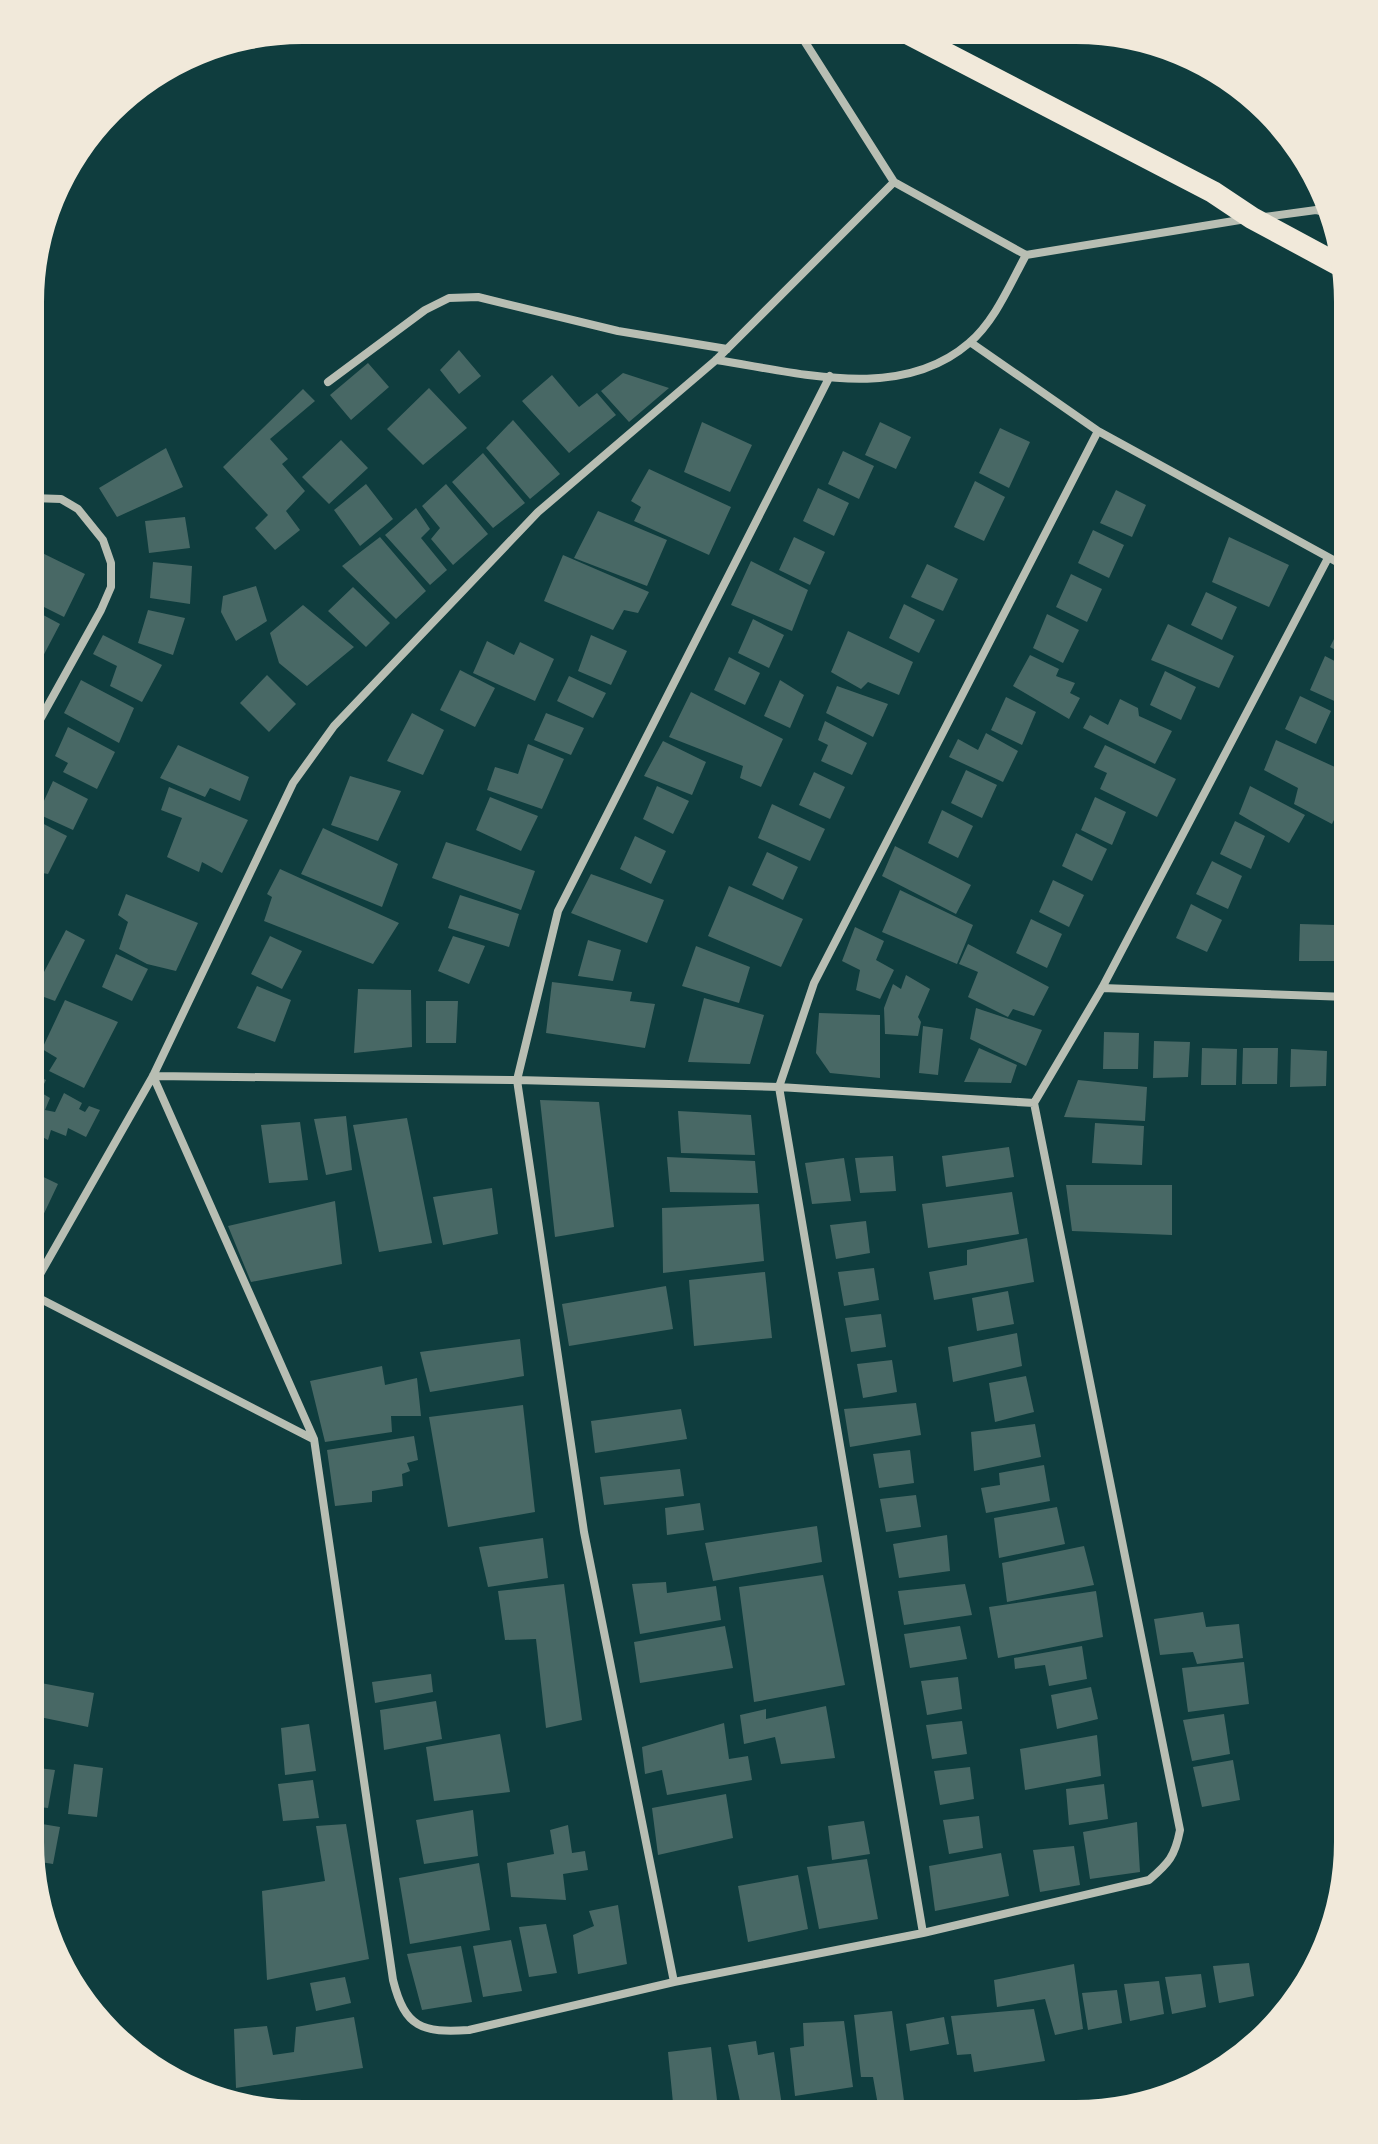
<svg xmlns="http://www.w3.org/2000/svg" width="1378" height="2144" font-family="Commissioner,sans-serif">
<rect width="100%" height="100%" fill="#0f3d3e"/>
<path fill="#486865" d="M459,350L481,376L459,394L440,370Z
M368,363L389,387L351,420L330,395Z
M623,373L669,388L629,422L601,391Z
M552,375L579,407L597,393L616,415L569,453L522,401Z
M429,388L467,428L423,465L387,429Z
M303,389L315,401L270,439L288,459L282,464L305,491L286,511L300,530L275,550L255,528L268,515L223,467Z
M513,420L560,474L530,499L486,448Z
M702,422L752,445L730,492L684,472Z
M880,422L911,437L896,469L865,455Z
M1000,428L1030,442L1009,488L979,473Z
M341,440L368,468L329,504L302,477Z
M166,448L183,487L117,517L99,488Z
M843,451L874,466L859,499L828,484Z
M483,453L525,503L493,528L452,482Z
M649,469L731,507L709,555L634,521L641,507L631,501Z
M975,481L1005,497L984,541L954,527Z
M366,484L393,519L360,546L334,510Z
M446,484L488,534L453,565L431,539L440,528L422,506Z
M818,488L849,503L834,536L803,521Z
M1116,490L1146,505L1132,537L1100,523Z
M416,508L430,529L421,538L447,570L430,585L385,535Z
M598,511L667,540L647,586L574,558Z
M185,517L190,548L149,553L145,521Z
M1093,530L1124,545L1109,578L1078,563Z
M380,537L426,591L396,619L342,566Z
M794,537L825,552L810,585L779,570Z
M1229,537L1289,565L1269,607L1212,582Z
M32,548L85,574L64,617L32,601Z
M563,555L649,592L638,613L624,610L613,630L544,601Z
M751,561L808,590L792,631L731,605Z
M153,562L192,566L190,604L150,598Z
M927,564L958,579L943,611L911,597Z
M1071,574L1102,589L1087,622L1056,607Z
M256,586L267,621L236,641L221,612L223,596Z
M353,587L390,623L366,647L328,611Z
M1206,592L1237,607L1222,640L1191,625Z
M904,604L935,620L919,653L889,638Z
M303,605L354,647L307,686L279,663L270,633Z
M32,609L60,624L41,660L32,655Z
M148,610L185,618L173,655L138,643Z
M1348,611V657L1330,647Z
M1047,614L1079,630L1063,663L1033,648Z
M753,619L784,635L769,668L738,653Z
M1168,624L1234,656L1219,688L1151,660Z
M848,631L913,662L899,695L868,682L861,689L831,672Z
M103,635L162,665L142,702L110,686L117,666L93,654Z
M591,635L627,651L611,685L578,671Z
M487,641L514,655L520,642L554,659L535,701L473,673Z
M1030,655L1059,669L1056,676L1075,683L1070,693L1080,698L1069,719L1013,686Z
M1325,656L1348,668V689L1341,704L1310,690Z
M729,657L760,673L745,705L714,690Z
M460,670L495,688L475,727L440,710Z
M1165,671L1196,687L1181,720L1150,705Z
M267,675L296,704L269,732L240,703Z
M569,676L606,693L593,718L557,701Z
M81,680L134,708L119,743L64,713Z
M780,680L804,695L790,728L764,716Z
M837,686L888,704L873,737L826,713Z
M691,692L783,739L761,787L740,778L743,766L669,737Z
M1300,696L1331,711L1316,744L1285,729Z
M1006,697L1036,712L1022,745L991,730Z
M1120,699L1138,708L1139,716L1172,731L1155,764L1083,728L1090,715L1108,725Z
M412,713L444,730L423,775L387,761Z
M546,713L584,728L571,755L534,740Z
M825,721L867,743L852,775L821,761L828,745L818,740Z
M68,727L115,752L97,789L63,772L68,763L55,756Z
M986,733L1018,751L1003,782L949,757L958,739L978,750Z
M1276,740L1348,773V791L1332,824L1294,804L1298,788L1264,770Z
M663,741L706,762L692,795L644,776Z
M528,744L564,759L542,809L487,790L495,767L518,774Z
M178,745L249,777L240,801L210,788L205,797L160,778Z
M1105,745L1176,779L1157,817L1100,789L1107,773L1094,767Z
M966,770L997,785L982,818L951,803Z
M814,772L845,787L830,819L799,805Z
M350,776L401,791L378,841L331,825Z
M53,781L88,799L73,830L38,814Z
M657,786L689,801L673,834L643,819Z
M1250,786L1305,815L1289,843L1239,814Z
M169,787L248,820L222,873L202,862L199,872L167,857L182,818L161,810Z
M490,797L538,816L521,851L476,830Z
M1095,797L1126,812L1112,845L1081,830Z
M772,804L825,829L810,861L758,838Z
M942,810L973,826L958,858L928,843Z
M36,820L67,836L48,874L31,871V829Z
M1235,821L1265,836L1251,869L1220,854Z
M323,828L398,864L382,907L301,874Z
M1076,833L1107,849L1092,881L1062,866Z
M635,836L666,851L651,884L620,869Z
M446,842L535,871L521,910L432,878Z
M895,846L971,885L956,914L882,876Z
M767,852L798,867L783,900L752,885Z
M1212,861L1242,876L1228,909L1196,894Z
M280,869L399,923L373,964L264,921L272,897L267,894Z
M591,874L664,900L647,943L571,913Z
M1053,880L1084,895L1069,927L1039,912Z
M729,886L803,919L781,967L708,936Z
M900,890L973,925L957,964L882,932Z
M126,894L198,923L176,971L147,964L119,949L128,922L118,915Z
M460,895L519,914L509,947L448,928Z
M1191,904L1222,920L1207,952L1176,938Z
M1031,919L1062,934L1047,968L1016,953Z
M1300,924L1335,925L1334,961H1299Z
M855,927L884,941L876,960L894,970L880,999L856,990L860,970L842,961Z
M66,930L85,940L55,1001L33,993Z
M270,936L302,951L282,989L251,974Z
M453,936L485,946L469,984L438,971Z
M588,940L621,950L613,981L578,976Z
M968,944L1049,987L1034,1016L1013,1009L1008,1017L968,997L978,972L959,964Z
M696,946L750,967L739,1003L682,986Z
M116,954L148,969L132,1001L102,987Z
M906,975L930,989L918,1017L921,1022L918,1036L885,1034L884,1008L893,984L901,989Z
M552,982L632,992L630,1001L655,1004L645,1048L546,1033Z
M257,986L291,1000L275,1042L237,1028Z
M358,989L411,990L412,1047L354,1053Z
M704,998L764,1015L750,1064L688,1062Z
M65,1000L118,1022L84,1088L49,1071L57,1058L42,1049Z
M426,1001H458L456,1043H426Z
M976,1008L1042,1030L1026,1066L970,1039Z
M819,1013L880,1015V1078L830,1073L816,1053Z
M923,1026L943,1029L938,1075L919,1073Z
M1104,1032L1139,1033L1138,1069H1103Z
M1154,1041L1190,1042L1188,1077L1153,1078Z
M979,1048L1017,1065L1011,1083L964,1082Z
M1202,1048L1237,1049L1236,1085H1201Z
M1243,1048H1278L1277,1084H1242Z
M1291,1049L1327,1051L1326,1086L1290,1087Z
M1337,1052H1348V1088L1336,1089Z
M31,1073L46,1080L40,1092L50,1098L45,1110L55,1112L64,1093L82,1103L79,1109L85,1112L89,1106L100,1110L86,1137L68,1128L66,1136L51,1130L48,1140L31,1131Z
M1078,1080L1147,1087L1145,1121L1064,1117Z
M540,1100L599,1102L614,1227L555,1237Z
M678,1111L751,1115L755,1155L681,1153Z
M346,1116L352,1170L326,1175L314,1119Z
M407,1118L432,1243L379,1252L353,1125Z
M300,1122L308,1180L269,1183L261,1125Z
M1095,1123L1144,1126L1142,1165L1092,1163Z
M1009,1147L1014,1177L946,1187L942,1156Z
M893,1156L896,1191L860,1193L855,1158Z
M667,1157L755,1161L758,1193L670,1192Z
M844,1158L851,1201L812,1204L805,1163Z
M31,1171L58,1184L39,1224L31,1228Z
M1066,1185H1172V1235L1072,1231Z
M492,1188L498,1234L443,1245L433,1197Z
M1012,1192L1019,1234L928,1248L922,1204Z
M335,1201L342,1264L251,1282L228,1226Z
M759,1204L764,1261L663,1273L662,1208Z
M866,1221L870,1253L836,1259L830,1225Z
M1027,1238L1034,1282L934,1300L929,1272L967,1265V1250Z
M874,1268L879,1300L844,1306L838,1272Z
M765,1272L772,1338L694,1346L689,1280Z
M666,1286L673,1329L569,1346L562,1304Z
M1008,1291L1014,1324L977,1331L972,1298Z
M881,1314L886,1347L851,1352L845,1318Z
M1017,1333L1022,1366L953,1382L948,1347Z
M520,1339L524,1376L430,1392L420,1352Z
M892,1360L897,1392L863,1398L857,1364Z
M382,1366L385,1385L417,1378L421,1416H391L392,1432L325,1442L310,1381Z
M1026,1376L1034,1412L995,1422L989,1383Z
M916,1403L921,1435L850,1447L844,1409Z
M523,1405L535,1512L448,1527L429,1417Z
M681,1409L687,1439L595,1453L591,1421Z
M1035,1424L1041,1457L974,1471L971,1432Z
M414,1436L418,1460L407,1463L410,1471L402,1474L403,1486L372,1491V1502L335,1506L327,1450Z
M910,1450L914,1483L879,1488L873,1454Z
M1044,1465L1050,1501L986,1513L981,1488L1000,1485L999,1473Z
M680,1469L684,1496L604,1505L600,1477Z
M916,1495L921,1527L886,1532L880,1499Z
M700,1503L704,1530L667,1535L665,1508Z
M1057,1507L1065,1544L999,1558L994,1518Z
M817,1526L822,1562L713,1581L705,1543Z
M947,1535L950,1571L899,1578L893,1544Z
M543,1538L548,1578L488,1587L479,1547Z
M1084,1546L1094,1585L1007,1602L1002,1563Z
M823,1575L845,1685L754,1702L739,1587Z
M666,1582L667,1593L716,1586L721,1620L640,1634L632,1584Z
M564,1584L582,1720L546,1728L536,1639L505,1640L498,1591Z
M965,1584L972,1615L904,1625L898,1591Z
M1096,1591L1103,1637L998,1658L989,1607Z
M1203,1612L1206,1627L1239,1624L1243,1658L1197,1664L1193,1652L1160,1655L1154,1619Z
M725,1626L733,1668L640,1683L634,1642Z
M960,1626L967,1659L910,1668L904,1634Z
M1082,1646L1087,1679L1049,1686L1045,1665L1015,1669L1014,1658Z
M1244,1662L1249,1704L1188,1712L1182,1668Z
M431,1674L433,1692L375,1703L372,1682Z
M958,1677L962,1709L927,1715L921,1681Z
M30,1681L94,1693L88,1727L30,1715Z
M1091,1687L1098,1719L1057,1729L1051,1695Z
M436,1701L442,1739L384,1750L380,1710Z
M826,1706L835,1758L781,1764L775,1737L744,1744L740,1715L766,1709V1719Z
M1224,1714L1230,1754L1192,1761L1183,1720Z
M30,1719L43,1722L35,1762L30,1761Z
M962,1721L967,1754L932,1759L926,1725Z
M724,1723L729,1759L748,1756L752,1780L667,1795L662,1770L645,1774L642,1747Z
M309,1724L316,1771L285,1775L281,1728Z
M500,1734L510,1792L434,1801L426,1747Z
M1097,1735L1101,1776L1025,1790L1020,1749Z
M1233,1760L1240,1800L1202,1807L1193,1767Z
M74,1764L103,1768L97,1817L68,1814Z
M30,1767L55,1770L48,1808L30,1806Z
M970,1767L974,1799L940,1805L934,1771Z
M313,1780L319,1818L283,1821L278,1784Z
M1104,1784L1108,1819L1069,1825L1066,1789Z
M726,1794L733,1838L658,1855L652,1808Z
M473,1810L478,1856L424,1864L416,1820Z
M979,1816L983,1848L949,1854L943,1820Z
M864,1821L870,1854L832,1860L828,1826Z
M30,1822L60,1827L53,1864L34,1861Z
M1137,1822L1140,1872L1090,1879L1083,1832Z
M346,1824L369,1959L267,1980L262,1891L325,1881L316,1826Z
M568,1825L572,1853L585,1851L588,1870L563,1874L566,1900L511,1897L507,1863L554,1854L550,1830Z
M1074,1846L1080,1885L1040,1892L1033,1850Z
M1001,1853L1009,1896L935,1911L929,1866Z
M867,1859L878,1919L819,1929L807,1867Z
M479,1863L490,1930L410,1944L399,1878Z
M798,1875L808,1929L748,1942L738,1886Z
M618,1905L627,1964L578,1974L573,1935L594,1926L589,1911Z
M546,1924L557,1973L529,1977L519,1927Z
M511,1940L522,1991L483,1997L473,1946Z
M461,1946L472,2002L422,2010L407,1954Z
M1249,1963L1254,1996L1219,2003L1213,1966Z
M1074,1964L1083,2029L1055,2035L1045,1999L997,2007L994,1980Z
M1201,1974L1206,2007L1172,2014L1165,1977Z
M345,1977L351,2003L316,2011L310,1983Z
M1159,1981L1164,2014L1130,2021L1124,1984Z
M1117,1990L1122,2023L1088,2030L1082,1993Z
M1034,2009L1045,2061L974,2072L971,2054L957,2055L951,2016Z
M892,2011L905,2108L879,2111L873,2077H861L854,2015Z
M354,2017L363,2068L236,2088L234,2029L267,2026L273,2055L294,2052L296,2027Z
M944,2017L949,2044L910,2051L906,2024Z
M844,2021L853,2087L795,2096L790,2048L804,2046L803,2023Z
M756,2041L758,2055L774,2052L782,2106L742,2111L728,2045Z
M711,2047L718,2109L674,2113L668,2052Z"/>
<g fill="none" stroke-linecap="round" stroke-linejoin="round">
<path stroke="#b8beb3" stroke-width="8" d="M798,31L894,182L1026,255L1246,219
M1264,217L1316,210L1330,213
M970,342L1098,431L1348,568
M716,360C797,372 900,403 969,343C995,321 1010,284 1026,255
M328,382L425,310L449,298L478,297L618,331L727,349
M32,734L101,610L111,587V563L103,540L78,509L61,499L32,498
M1102,988L1348,997
M153,1076L314,1439L393,1980C405,2028 422,2033 469,2030L674,1982L923,1933L1149,1880C1169,1863 1175,1856 1180,1830L1034,1103L1102,988L1328,558
M153,1076L517,1080L779,1087L1034,1103
M31,1290L153,1076L293,783L334,726L538,512L716,360L894,182
M31,1294L313,1439
M923,1933L779,1087L814,983L1098,431
M674,1982L584,1532L517,1080L558,911L830,376"/>
<path stroke="#f1e9da" stroke-width="22" d="M905,32L1213,192L1252,218L1341,266"/>
</g>
<path d="M0 0H1378V2144H0ZM302 44H1076A258 258 0 0 1 1334 302V1842A258 258 0 0 1 1076 2100H302A258 258 0 0 1 44 1842V302A258 258 0 0 1 302 44Z" fill="#f1e9da" fill-rule="evenodd"/>
</svg>
